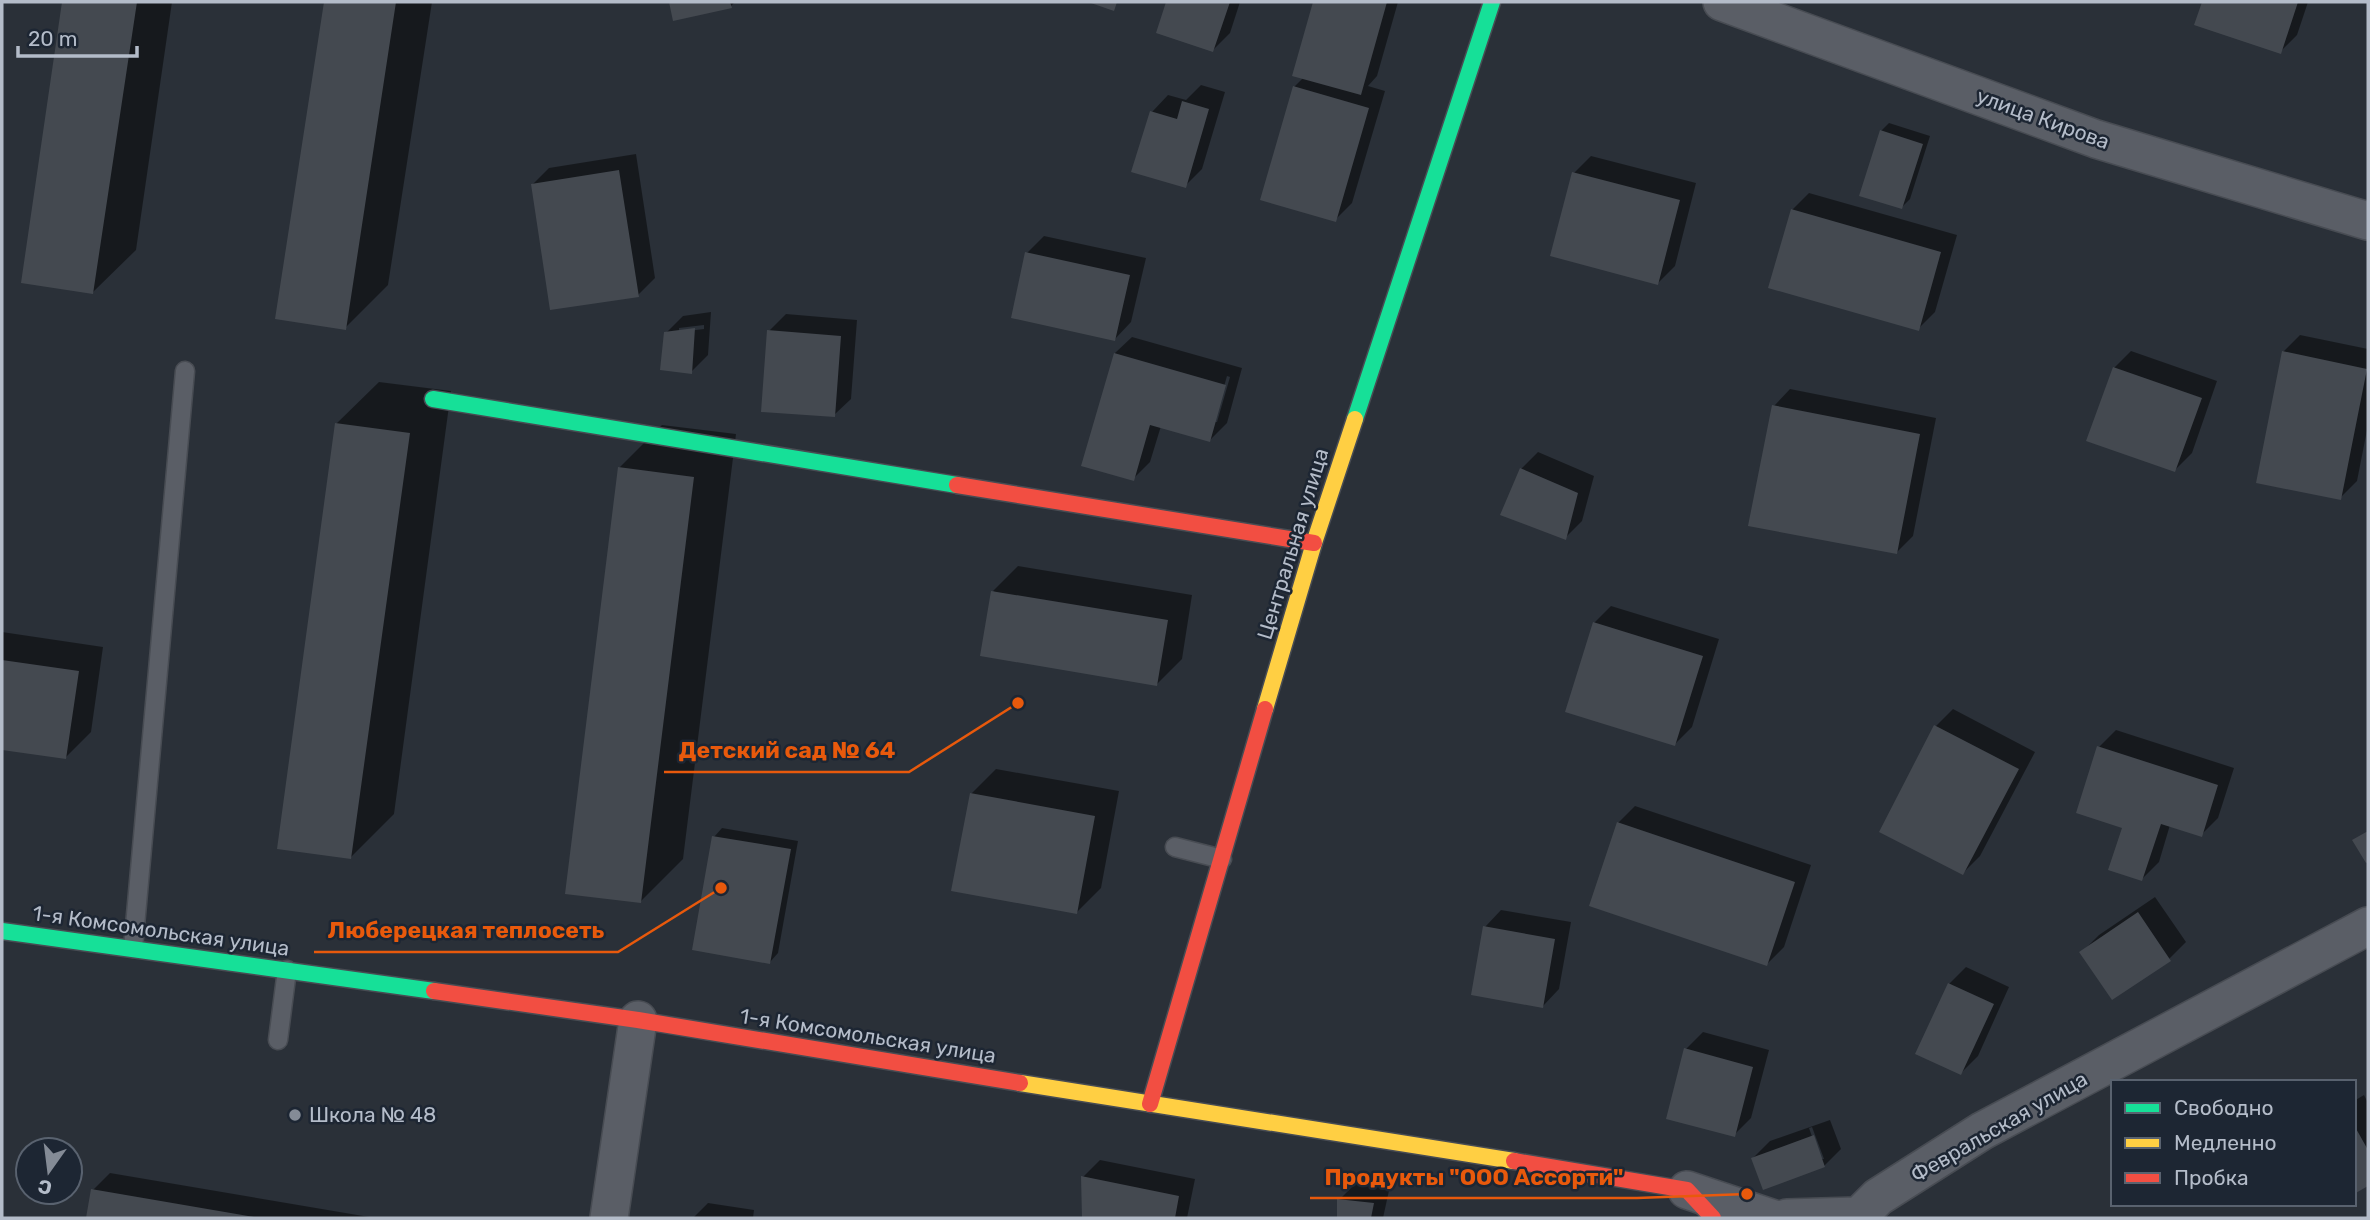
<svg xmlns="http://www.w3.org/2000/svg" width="2370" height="1220" font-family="Rubik,sans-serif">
<rect width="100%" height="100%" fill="#2a3038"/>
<path fill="#0007" fill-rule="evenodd" d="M64,2H172L136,250L93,292L23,281Z
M326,2H432L388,285L345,328L277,318Z
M670,2H735L731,6L674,19Z
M1168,2H1240L1230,33L1213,50L1158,32Z
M1315,2H1398L1377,76L1368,86L1385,91L1352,203L1335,220L1294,87L1303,78L1294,75Z
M2204,2H2308L2297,35L2280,52L2196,24Z
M1201,85L1225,92L1202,169L1185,186L1152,112L1168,95L1186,100Z
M1889,123L1930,136L1910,199L1902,207L1881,131Z
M636,154L655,278L638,295L532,185L549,168Z
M1591,156L1696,183L1675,266L1658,283L1574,173Z
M1809,193L1957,235L1935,312L1918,329L1792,210Z
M1044,236L1146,258L1131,322L1115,339L1027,253Z
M711,312L708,355L691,372L666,333L683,316ZM704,325V329L679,332V328Z
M786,314L857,320L851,399L834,415L769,331Z
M2300,335L2368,349V425L2357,481L2340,498L2283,352Z
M1132,337L1242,368L1227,423L1210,440L1161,426L1150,462L1133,479L1115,353ZM1227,376L1230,377L1217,422H1214Z
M2131,351L2217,381L2192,453L2175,470L2114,368Z
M379,382L451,391L394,814L351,857L336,424Z
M1790,389L1936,418L1913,536L1896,553L1774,406Z
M662,425L736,434L683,859L640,902L619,468Z
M1538,452L1594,476L1582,521L1565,538L1521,469Z
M1018,566L1192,595L1182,659L1157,684L993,591Z
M1611,606L1719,639L1692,727L1675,744L1594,623Z
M2,632L103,647L91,732L66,757L2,748Z
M1953,709L2035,752L1980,856L1963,873L1881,831L1936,726Z
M2116,730L2234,768L2218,818L2201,835L2170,825L2159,862L2142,879L2099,747Z
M996,769L1119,791L1101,888L1076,913L971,794Z
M1635,806L1811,865L1784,947L1767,964L1618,823Z
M722,828L798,841L778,953L770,962L714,837Z
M2155,897L2186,942L2169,959L2082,952L2099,935Z
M1501,910L1571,922L1559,989L1543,1006L1485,927Z
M1966,967L2009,987L1978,1056L1961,1073L1949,984Z
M1703,1032L1769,1050L1751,1118L1734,1135L1686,1049Z
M2364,1095L2368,1103V1184L2354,1192V1101Z
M1830,1120L1841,1149L1824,1166L1753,1158L1770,1141ZM1812,1127L1824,1159H1820L1809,1128Z
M1100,1160L1195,1179L1187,1218H1084L1083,1177Z
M110,1173L375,1218H88L93,1190Z
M1356,1183L1390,1186L1383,1218H1339V1200Z
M708,1203L754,1210L753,1218H693Z"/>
<path fill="#444950" d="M62,2H137L93,294L21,283Z
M324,2H396L346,330L275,319Z
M669,2H730L732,8L673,21Z
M1088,2H1117L1114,11Z
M1166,2H1230L1213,52L1156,33Z
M1313,2H1387L1361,95L1292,76Z
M2202,2H2298L2281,54L2194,25Z
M1293,86L1369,108L1336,222L1260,200Z
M1182,101L1209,109L1186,188L1131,172L1150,111L1177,119Z
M1880,130L1923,144L1902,209L1859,196Z
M619,170L639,297L550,310L531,184Z
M1572,172L1680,200L1658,285L1550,256Z
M1791,209L1941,252L1919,331L1768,288Z
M1025,252L1130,275L1115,341L1011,318Z
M695,328L692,374L660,370L664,332Z
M767,330L841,336L835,417L761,412Z
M2282,351L2367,369L2341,500L2256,483Z
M1114,353L1226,385L1210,442L1150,425L1134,481L1081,466Z
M2113,367L2202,398L2175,472L2086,441Z
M1772,405L1920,434L1897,554L1748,526Z
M335,423L410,433L351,859L277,849Z
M618,467L694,477L641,903L565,894Z
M1520,468L1578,493L1566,540L1500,515Z
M991,591L1168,620L1157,686L980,656Z
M1593,622L1703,656L1675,746L1565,712Z
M2,660L79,671L66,759L2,750Z
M1934,725L2019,769L1963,875L1879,832Z
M2097,746L2218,785L2202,837L2161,824L2142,881L2108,870L2122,828L2076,813Z
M970,793L1095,816L1077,914L951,891Z
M1617,822L1795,882L1767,966L1589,906Z
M2368,831V862L2366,863L2352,840Z
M712,836L791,849L770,964L692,950Z
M2138,912L2171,961L2112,1000L2079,952Z
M1483,926L1555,939L1543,1008L1471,995Z
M1948,983L1994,1004L1961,1075L1915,1054Z
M1684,1048L1753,1067L1735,1137L1666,1119Z
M2354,1125L2368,1150V1186L2354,1194Z
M1814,1135L1825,1167L1763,1190L1751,1158Z
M1081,1176L1179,1196L1175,1218H1082Z
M91,1189L254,1217V1218H86Z
M1337,1199L1374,1203L1371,1218H1337Z"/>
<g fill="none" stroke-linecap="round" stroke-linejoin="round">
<g stroke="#484c53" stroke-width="21">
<path id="lane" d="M1175,847L1222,859
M133,948L185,371
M278,1040L287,970"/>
</g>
<g stroke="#484c53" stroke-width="40">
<path id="street" d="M1722,2L2096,139L2368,221
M1687,1190L1771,1218
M609,1218L638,1020
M1787,1218L1857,1216
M1857,1218L1878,1197L1982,1131L2368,926"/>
</g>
<g stroke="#484c53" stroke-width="19">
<path id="fast" d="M433,399L957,485
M1355,419L1492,2
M2,931L434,991"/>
</g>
<g stroke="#484c53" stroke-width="19">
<path id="slow" d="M1265,709L1314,543L1355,419
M1020,1083L1514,1161"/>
</g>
<g stroke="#484c53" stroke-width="19">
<path id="jam" d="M957,485L1314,543
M434,991L638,1020L1020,1083
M1150,1104L1265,709
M1514,1161L1687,1190L1713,1218"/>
</g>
<use href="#lane" stroke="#5a5e66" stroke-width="18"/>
<use href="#street" stroke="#5a5e66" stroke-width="37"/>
<use href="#fast" stroke="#16e098" stroke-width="16"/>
<use href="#slow" stroke="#ffcf43" stroke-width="16"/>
<use href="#jam" stroke="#f24e42" stroke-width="16"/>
</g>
<circle fill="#848b96" stroke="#1d2633" stroke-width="2.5" cx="295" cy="1115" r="7"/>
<g text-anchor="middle" stroke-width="5" stroke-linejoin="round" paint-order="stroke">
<g font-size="21" fill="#b4bcc9" stroke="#1d2633">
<text transform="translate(2043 119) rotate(20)" y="7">улица Кирова</text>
<text transform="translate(1293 544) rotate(-73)" y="7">Центральная улица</text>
<text transform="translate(161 931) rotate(8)" y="7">1-я Комсомольская улица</text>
<text transform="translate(868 1036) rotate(9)" y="7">1-я Комсомольская улица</text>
<text transform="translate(1999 1127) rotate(-30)" y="7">Февральская улица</text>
</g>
<g font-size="21" fill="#b4bcc9" stroke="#1d2633" text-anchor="start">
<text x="309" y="1122">Школа № 48</text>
</g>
</g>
<path fill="none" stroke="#e8590c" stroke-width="2.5" d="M1018 703L909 772H664M721 888L618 952H314M1747 1194L1637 1198H1310"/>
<g fill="#e8590c" stroke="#1d2633" stroke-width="2.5">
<circle cx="1018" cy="703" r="7"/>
<circle cx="721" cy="888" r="7"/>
<circle cx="1747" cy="1194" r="7"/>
</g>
<g font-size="23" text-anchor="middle" font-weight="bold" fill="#e8590c" stroke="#1d2633" stroke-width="5" stroke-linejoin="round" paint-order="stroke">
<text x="787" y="758">Детский сад № 64</text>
<text x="466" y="938">Люберецкая теплосеть</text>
<text x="1474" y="1185">Продукты "ООО Ассорти"</text>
</g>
<rect width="2370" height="1220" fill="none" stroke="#b4bcc9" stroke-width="7"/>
<rect x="2111" y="1080" width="245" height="126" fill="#1d2633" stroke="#59626f" stroke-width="2"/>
<rect x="2125" y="1103" width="35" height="10" fill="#16e098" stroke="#59626f" stroke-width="2"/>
<text x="2174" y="1115" font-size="21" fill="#b4bcc9">Свободно</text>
<rect x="2125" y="1138" width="35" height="10" fill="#ffcf43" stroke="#59626f" stroke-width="2"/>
<text x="2174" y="1150" font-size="21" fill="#b4bcc9">Медленно</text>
<rect x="2125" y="1173" width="35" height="10" fill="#f24e42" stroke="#59626f" stroke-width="2"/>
<text x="2174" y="1185" font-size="21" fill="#b4bcc9">Пробка</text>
<g transform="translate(49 1171) rotate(194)"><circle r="33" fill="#1d2633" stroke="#59626f" stroke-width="2"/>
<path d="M0-5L12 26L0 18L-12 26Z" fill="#848b96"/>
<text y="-10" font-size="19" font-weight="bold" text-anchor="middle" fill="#b4bcc9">С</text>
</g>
<path d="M18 46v10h119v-10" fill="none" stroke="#b4bcc9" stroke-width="3.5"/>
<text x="28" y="46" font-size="21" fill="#b4bcc9" stroke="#1d2633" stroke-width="5" paint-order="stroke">20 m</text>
</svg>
